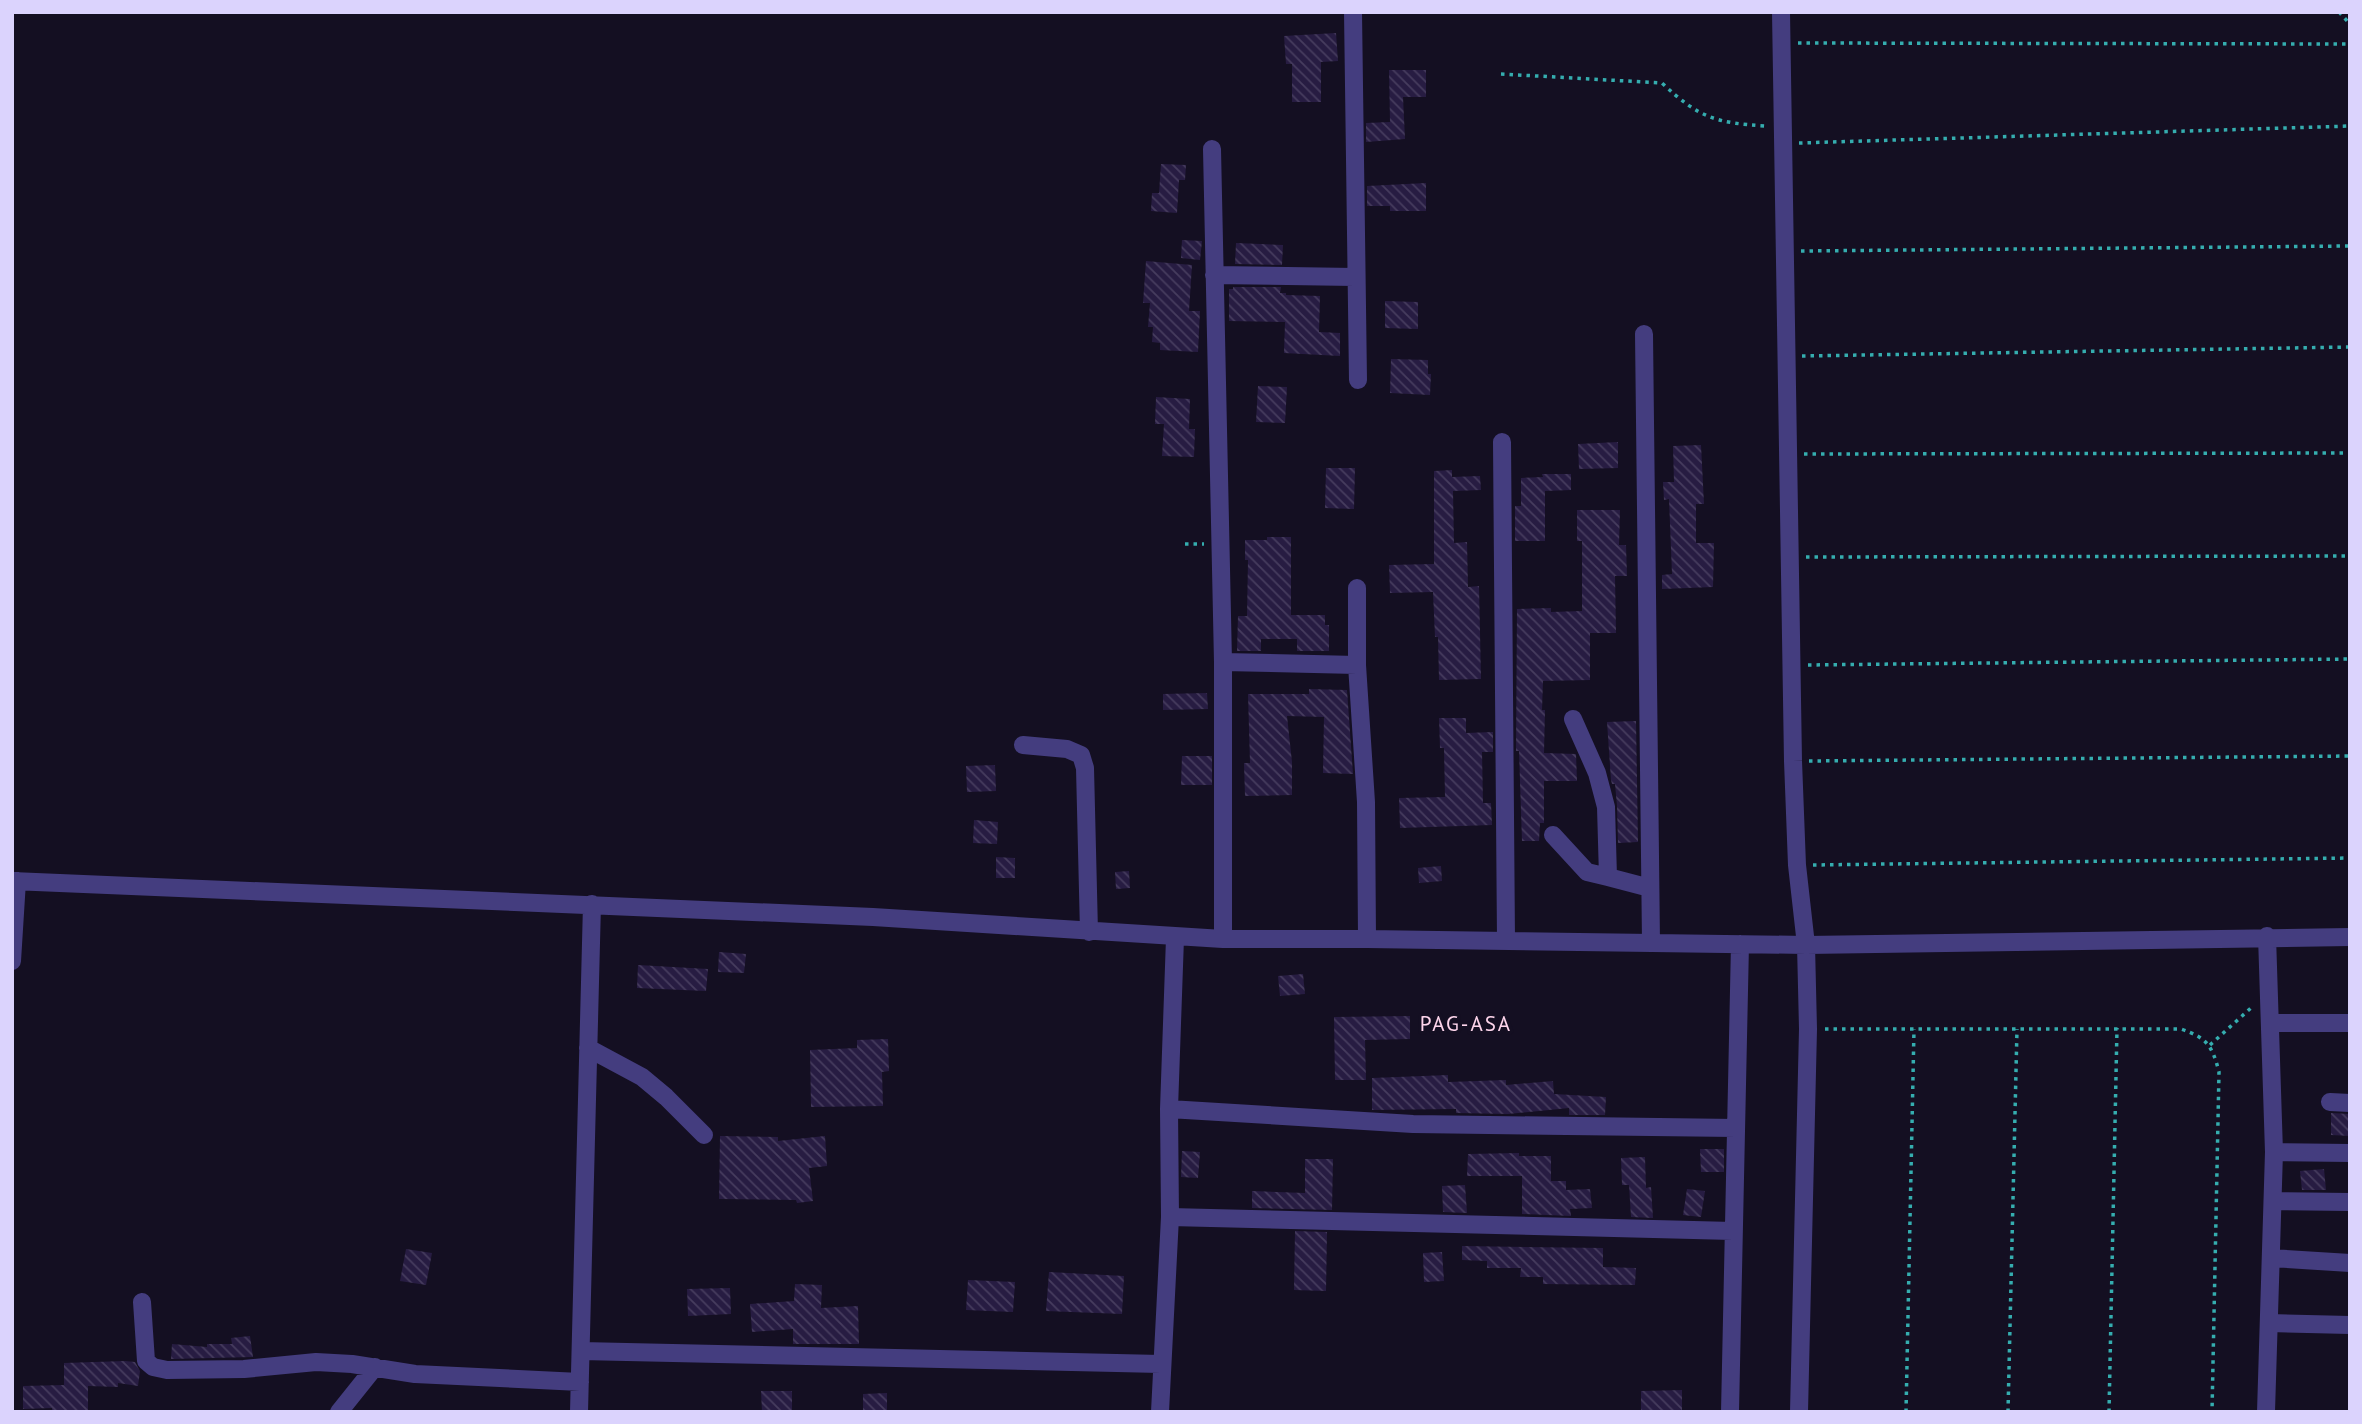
<svg xmlns="http://www.w3.org/2000/svg" width="2362" height="1424" font-family="'PT Sans',sans-serif">
<defs>
<pattern id="building-back-hatch" width="6" height="6" patternUnits="userSpaceOnUse" patternTransform="scale(1.75)"><rect width="6" height="6" fill="#271c42"/><path d="M-1 5l2 2M0 0l6 6M5-1l2 2" fill="none" stroke="#463c5e"/></pattern>
</defs>
<rect width="100%" height="100%" fill="#140f22"/>
<path fill="url(#building-back-hatch)" d="M1336,33L1338,61L1321,62V102H1292V64H1286L1284,36Z
M1389,70H1426V97H1403L1405,139L1366,142V123L1390,122Z
M1161,164L1186,165L1185,180H1179L1177,213L1151,211L1152,193H1159Z
M1426,183V211H1390V206H1367V186Z
M1182,240L1202,241L1200,260L1181,258Z
M1236,243L1283,245L1282,265L1235,264Z
M1146,261L1192,265L1189,311H1200L1198,352L1160,350V343L1152,342L1153,327H1148L1150,303H1143Z
M1233,287H1281L1280,293H1286V295L1320,296L1319,332L1340,333V356L1284,353L1285,322L1229,321V289H1233Z
M1385,301L1418,302V329L1385,328Z
M1391,359L1428,360V374H1431L1430,395L1390,393Z
M1258,386L1287,387L1285,423L1256,422Z
M1156,397L1190,399L1189,429H1195L1194,457L1162,456L1164,424H1155Z
M1618,442V468L1579,469L1578,444Z
M1701,445L1704,504H1696V543H1714L1713,587L1662,589V575L1672,574L1669,499L1664,500L1663,482H1674L1673,446Z
M1326,468H1355L1354,509L1325,508Z
M1452,470V477L1480,476L1481,490L1453,491L1454,543L1467,542L1468,587L1479,586L1481,679L1439,680L1438,637H1435L1433,592L1390,593L1389,565L1434,564V471Z
M1542,474H1571V490L1545,491V541H1515V506H1521V478L1543,477Z
M1577,510H1620L1619,545H1626L1627,576H1615L1616,633H1590V680L1543,681L1542,710H1545L1544,753L1576,754L1577,781H1544V823H1540L1539,841H1522L1519,751H1516L1517,609L1551,608V612L1582,611V541H1577Z
M1267,537H1291V615H1325V625H1329V651H1297V639H1261V651H1237L1238,616H1247L1248,560H1245V540H1267Z
M1309,689L1347,690L1353,774L1323,773L1324,717L1287,716L1292,762V795L1245,796L1244,763H1250L1248,694H1309Z
M1207,693L1208,709L1163,710V694Z
M1439,718H1466V733L1493,732V752H1482L1483,803H1491L1492,825L1400,828L1399,798L1445,797L1444,748H1440Z
M1636,721L1638,842L1618,843L1617,806L1615,784H1612L1611,780L1607,722Z
M1182,756H1212V785H1181Z
M995,765L996,791L967,792L966,766Z
M974,820L998,822L997,844L973,843Z
M996,857L1015,858V878H996Z
M1441,866L1442,881L1419,883L1418,868Z
M1129,871L1130,888L1116,889L1115,872Z
M719,952L746,954L744,973L718,972Z
M638,965L708,969L706,991L637,988Z
M1303,974L1305,994L1280,996L1278,976Z
M1410,1016V1039L1365,1040L1366,1080H1335L1334,1017Z
M888,1039L889,1071L882,1072L883,1106L811,1107L810,1050L857,1048V1040Z
M1448,1075V1082L1506,1080V1085L1553,1081L1554,1094L1606,1097L1605,1115H1569V1108L1508,1114L1456,1113V1109L1372,1110V1078Z
M2331,1113L2350,1114V1136L2331,1135Z
M720,1136L778,1137V1141L825,1136L827,1166L809,1168L813,1201L797,1203L796,1200L719,1199Z
M1700,1149H1724V1172H1701Z
M1182,1151L1200,1152L1198,1178L1181,1177Z
M1519,1153V1156H1551V1181H1566V1190L1590,1189L1592,1208L1570,1209L1571,1216L1522,1214V1176H1467L1468,1154Z
M1645,1157L1646,1188L1651,1187L1653,1218L1631,1217L1629,1185H1622L1621,1158Z
M1305,1159H1333L1332,1210L1252,1208V1191L1305,1193Z
M2324,1169L2326,1190H2302L2300,1171Z
M1465,1185L1467,1213L1443,1212L1442,1186Z
M1687,1189L1705,1191L1701,1217L1683,1215Z
M1295,1231L1327,1232L1326,1291L1294,1290Z
M1462,1246L1603,1248V1267L1636,1268L1635,1285L1543,1284V1277H1520L1521,1268H1487V1261L1462,1260Z
M406,1249L432,1253L426,1285L400,1281Z
M1442,1252L1444,1281L1424,1282L1423,1253Z
M1049,1272L1124,1276L1122,1314L1046,1311Z
M968,1280L1015,1282L1013,1312L966,1310Z
M795,1284L822,1285L821,1308L858,1306L859,1344H793V1329L752,1332L750,1304L794,1301Z
M730,1288L731,1314L688,1316L687,1289Z
M250,1336L253,1357L171,1359L172,1344L207,1347V1344H232L231,1338Z
M125,1361L135,1362L140,1371L138,1386L118,1383V1387L88,1386V1412H52V1408L23,1409V1386L64,1385V1363Z
M1682,1390V1412H1641V1391Z
M761,1391H792V1412H762Z
M887,1393V1412H863V1394Z"/>
<g fill="none" stroke-linecap="round" stroke-linejoin="round">
<path stroke="#35adaf" stroke-width="3.5" stroke-dasharray="3.5 5" stroke-linecap="butt" d="M2339,12L2350,24
M1798,43L2350,44
M1501,74L1662,83C1699,118 1716,123 1766,126
M1799,143L2350,126
M1801,251L2350,246
M1802,356L2350,347
M1804,454L2350,453
M1185,544H1204
M1806,557L2350,556
M1808,665L2350,659
M1809,761L2350,756
M1813,865L2350,858
M1825,1029H2181C2207,1038 2212,1045 2219,1072L2212,1412
M2210,1045L2252,1007
M1906,1412L1914,1029
M2008,1412L2017,1029
M2109,1412L2117,1028"/>
<path stroke="#443d7f" stroke-width="18" d="M1353,12L1358,380
M1781,12L1793,761L1797,865L1806,945L1808,1029L1799,1412
M1212,149L1223,662V939
M1214,275L1355,277
M1644,334L1651,943
M1502,442L1506,940
M1357,588V665L1366,802L1367,939
M1223,662L1357,665
M1573,719L1597,773L1606,807L1608,877L1650,888
M1023,745L1067,749L1081,755L1085,768L1089,932
M1553,835L1587,872L1608,877
M12,881L873,917L1223,939H1367L1806,945L2350,937
M12,961L17,881
M2271,1023H2350
M588,1048L642,1077L666,1097L704,1135
M2330,1102L2350,1103
M1169,1109L1413,1124L1736,1128
M2274,1152L2350,1153
M2273,1201L2350,1202
M1170,1217L1733,1231
M2271,1258L2350,1263
M142,1302L146,1361L153,1367L167,1370L244,1369L316,1362L352,1364L415,1374L580,1382
M2269,1323L2350,1325
M581,1351L1161,1364
M339,1412L375,1367
M579,1412L592,904
M1160,1412L1170,1217L1169,1109L1175,938
M1730,1412L1740,944
M2266,1412L2274,1152L2267,936"/>
</g>
<g text-anchor="middle" stroke-width="7" stroke-linejoin="round" paint-order="stroke">
<g font-size="21" letter-spacing="2" fill="#fdd5eb" stroke="#140f22">
<text x="1466" y="1031">PAG-ASA</text>
</g>
</g>
<rect width="2362" height="1424" fill="none" stroke="#dbd3fd" stroke-width="28"/>
</svg>
